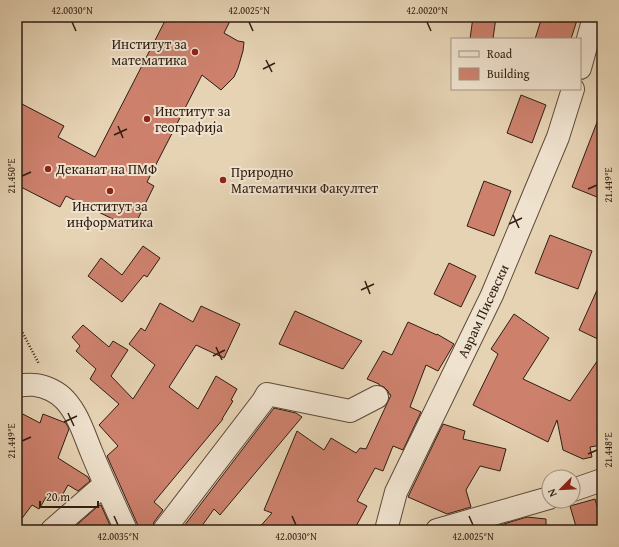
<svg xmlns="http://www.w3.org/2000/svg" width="619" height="547" font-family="'Gentium Book Plus',serif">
<rect width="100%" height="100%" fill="#e6d3b4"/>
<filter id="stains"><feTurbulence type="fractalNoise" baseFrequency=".005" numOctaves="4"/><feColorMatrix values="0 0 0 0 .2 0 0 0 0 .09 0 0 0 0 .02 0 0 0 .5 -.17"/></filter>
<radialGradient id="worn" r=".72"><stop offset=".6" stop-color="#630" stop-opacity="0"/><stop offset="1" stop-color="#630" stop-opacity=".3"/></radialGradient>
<path fill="#cd816d" stroke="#2f1e11" d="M167,17H232L224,33L238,41L244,42L243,51L238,68L234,77L221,90L202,75L147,182L154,186L133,229L66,196L60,207L17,185V114L22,104L64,126L58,137L95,157Z
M473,17H496L493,39H470Z
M542,17H578L571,39H535Z
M521,95L546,105L532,143L507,133Z
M601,112H602V199L572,187Z
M484,181L511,191L494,236L467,226Z
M550,235L592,251L578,289L535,273Z
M143,246L160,258L147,277L144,275L122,302L88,276L101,258L122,275Z
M449,263L476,276L461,307L434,294Z
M602,279V341L579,330Z
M160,303L193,322L201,306L240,324L224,358L196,345L169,387L198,409L216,376L237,389L231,400L233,401L222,419H223L154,502L163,510L154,522L152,530H140L107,456L118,446L99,425L119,404L90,379L96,369L76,351L80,346L72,337L83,325L109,347L113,341L128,350L111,376L133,399L155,365L129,344L141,328L145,331Z
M295,311L362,341L343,369L279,344Z
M514,314L549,338L523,379L570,401L602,354V445L590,447L592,457L583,459L563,450L557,420L548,442L473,405L498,354L491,349Z
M408,322L437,335V334L454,344L438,371L426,365L410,407L421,412L403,450L393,446L383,471L375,468L357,501L367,506L354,530H257L272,513L264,510L297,431L324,450L331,438L356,453L360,448L366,449L391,395L389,394L388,391L384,387L379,385V384L367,379L383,351L392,355Z
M274,408L296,413L302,417L220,515L214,509L199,530H181Z
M17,411L40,423L43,414L66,423L69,429L58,458L88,477L90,481L78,491L68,485L59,501L48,494L39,509L32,505L17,525Z
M443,424L465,431L463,439L506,449L500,471L480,466L466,490L471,507L447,514L408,497Z
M595,499L602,523V530H577L570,506Z
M101,505L112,530H71L97,507Z
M527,517L546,519V530H497V526Z"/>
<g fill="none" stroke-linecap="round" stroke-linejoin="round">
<g stroke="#5d4b3a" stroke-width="24">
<path id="minor" d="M580,68L594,17
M17,386C23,385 29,384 35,385C45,386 58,392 65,400C78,414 84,434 91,451C102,478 114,504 126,530
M573,490L602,480
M52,530L105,484
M164,530L263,401L267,394L350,411L377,397
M386,530L396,492L492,295L558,137L573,89
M437,530L549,498"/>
</g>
<path stroke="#2f1e11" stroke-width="2.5" stroke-dasharray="1 2" stroke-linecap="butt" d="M17,322L39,364"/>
<use href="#minor" stroke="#efe2ce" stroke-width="22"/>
</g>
<path fill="none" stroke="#2f1e11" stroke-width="1.5" d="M72,22L76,31M249,22L253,31M427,22L431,31M266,60L272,72M263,69L275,63M118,126L123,138M114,135L127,129M22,176L31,172M588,189L597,185M513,215L519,228M509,224L522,218M365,281L370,294M361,290L374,284M216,347L222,360M213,356L225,350M68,413L74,426M64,422L77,416M22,441L31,437M588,454L597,450M114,516L118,525M292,516L296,525M469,516L473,525"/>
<g fill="#8f2418" stroke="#efe2ce" stroke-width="1.5">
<circle cx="195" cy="52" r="4"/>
<circle cx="147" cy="119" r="4"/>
<circle cx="48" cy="169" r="4"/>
<circle cx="223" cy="180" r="4"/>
<circle cx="110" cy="191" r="4"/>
</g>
<g text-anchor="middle" stroke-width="4" stroke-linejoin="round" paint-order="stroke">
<g font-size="14" fill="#2f1e11" stroke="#efe2ce" text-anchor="start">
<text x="187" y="49" text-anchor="end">Институт за<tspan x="187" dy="16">математика</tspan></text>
<text x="155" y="116">Институт за<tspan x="155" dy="16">географија</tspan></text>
<text x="56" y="174">Деканат на ПМФ</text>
<text x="231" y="177">Природно<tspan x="231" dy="16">Математички Факултет</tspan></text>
<text x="110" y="211" text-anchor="middle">Институт за<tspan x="110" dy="16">информатика</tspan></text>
</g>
<g font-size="14" fill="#2f1e11" stroke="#efe2ce">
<text transform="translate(483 311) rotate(-65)" y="5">Аврам Писевски</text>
</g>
</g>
<rect width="619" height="547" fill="none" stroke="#e6d3b4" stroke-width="44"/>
<rect x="451" y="38" width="130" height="52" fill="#efe2ce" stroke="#a29482"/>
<rect x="459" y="51" width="20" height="6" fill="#efe2ce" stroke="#a29482"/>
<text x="487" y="58" font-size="12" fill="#2f1e11">Road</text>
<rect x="459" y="68" width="20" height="12" fill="#cd816d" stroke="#a29482"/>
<text x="487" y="78" font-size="12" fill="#2f1e11">Building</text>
<g transform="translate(561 489) rotate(246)"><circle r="19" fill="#efe2ce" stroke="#a29482"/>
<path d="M0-3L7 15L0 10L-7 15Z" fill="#8f2418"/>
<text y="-6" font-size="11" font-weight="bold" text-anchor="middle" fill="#2f1e11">N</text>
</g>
<path d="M40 501v6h58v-6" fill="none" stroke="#2f1e11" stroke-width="2"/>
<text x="46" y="501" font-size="12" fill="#2f1e11" stroke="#efe2ce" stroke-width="3" paint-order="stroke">20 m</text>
<rect x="22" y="22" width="575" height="503" fill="none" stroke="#2f1e11" stroke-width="1.5"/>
<g font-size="10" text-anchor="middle" fill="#2f1e11">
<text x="72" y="14">42.0030°N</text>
<text x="249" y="14">42.0025°N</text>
<text x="427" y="14">42.0020°N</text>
<text transform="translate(11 176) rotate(-90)" y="4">21.450°E</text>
<text transform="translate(608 185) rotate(-90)" y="4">21.449°E</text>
<text transform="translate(11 441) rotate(-90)" y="4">21.449°E</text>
<text transform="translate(608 450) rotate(-90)" y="4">21.448°E</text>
<text x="118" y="540">42.0035°N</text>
<text x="296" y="540">42.0030°N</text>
<text x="473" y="540">42.0025°N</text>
</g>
<rect width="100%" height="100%" filter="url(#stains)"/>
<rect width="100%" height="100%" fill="url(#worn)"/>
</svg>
